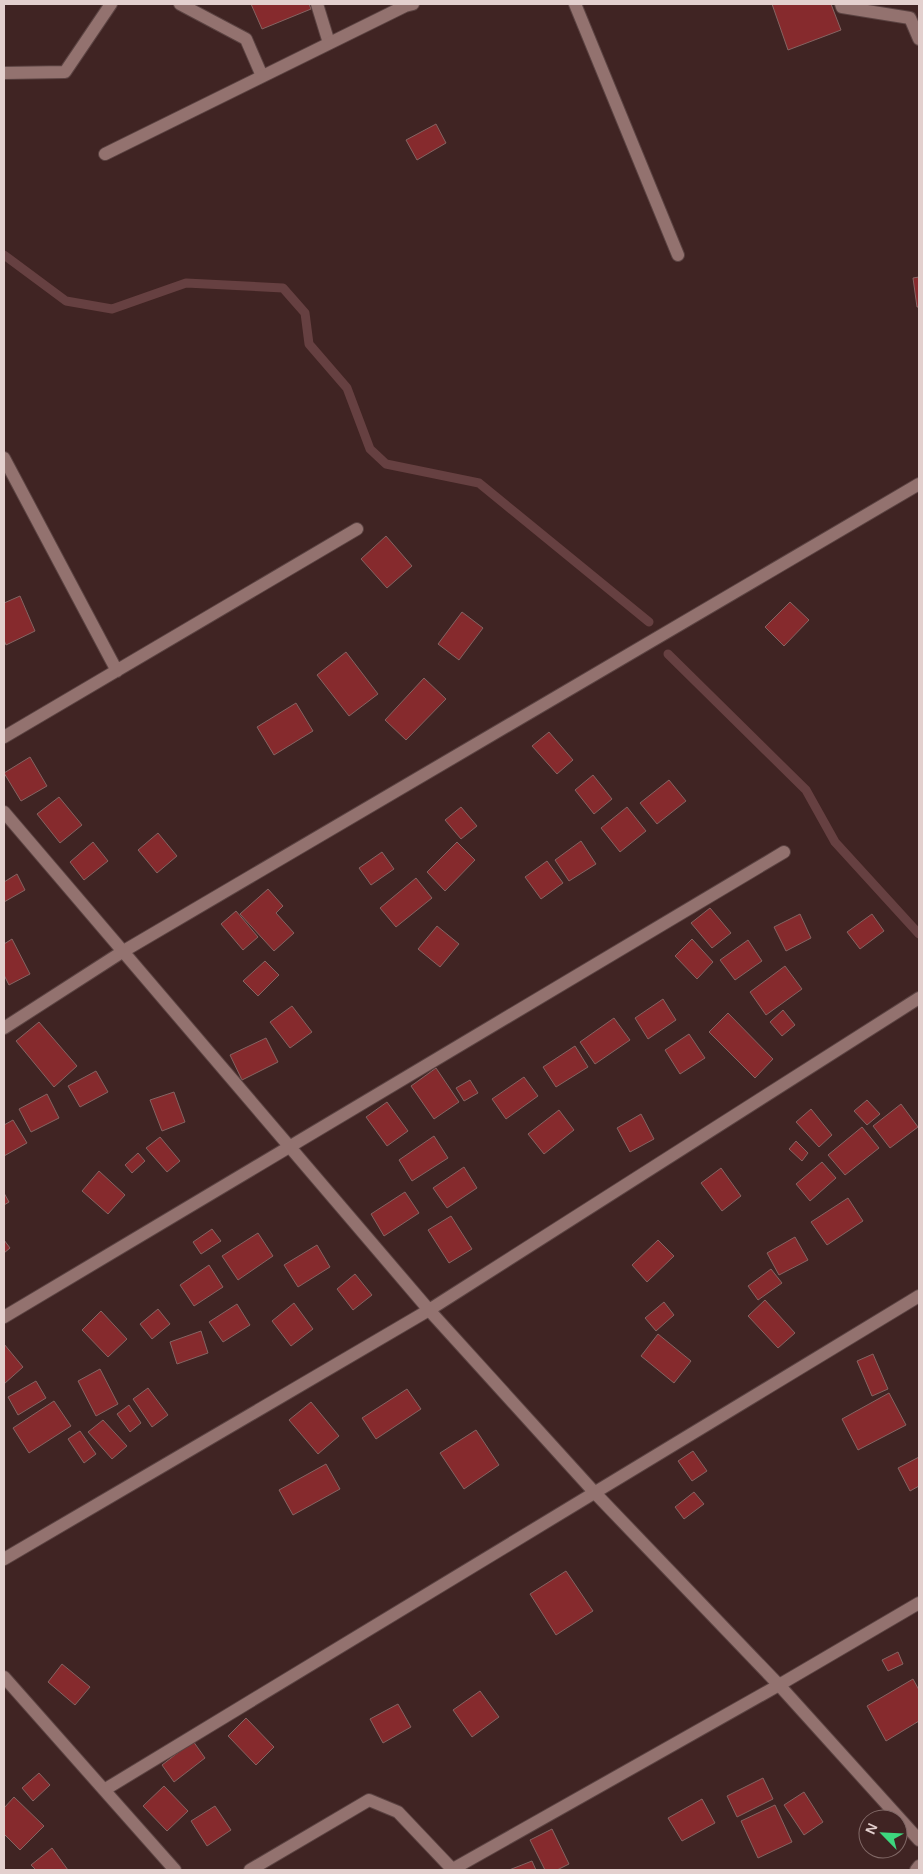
<svg xmlns="http://www.w3.org/2000/svg" width="923" height="1874" font-family="Arial,sans-serif">
<rect width="100%" height="100%" fill="#402423"/>
<g fill="none" stroke-linecap="round" stroke-linejoin="round">
<path stroke="#664041" stroke-width="9" d="M4,255L66,301L112,309L186,283L283,288L305,313L309,344L347,388L370,449L386,464L479,483L649,622
M668,654L806,790L835,842L919,934"/>
</g>
<path fill="#862a2d" stroke="#856462" d="M251,4H309L311,9L262,29Z
M772,4H831L841,30L788,50Z
M436,124L446,143L417,160L406,140Z
M919,277V307H917L913,278Z
M386,536L412,566L387,588L361,559Z
M20,596L35,631L6,645L4,640V603Z
M790,602L809,620L784,646L765,627Z
M462,612L483,628L459,660L438,644Z
M346,652L378,694L349,716L317,675Z
M424,678L446,699L406,740L385,720Z
M296,703L313,731L274,755L257,727Z
M549,732L573,760L557,774L532,746Z
M30,757L47,786L21,801L4,773Z
M593,775L612,799L594,814L575,790Z
M669,780L686,801L657,824L640,803Z
M59,797L82,825L60,843L37,814Z
M461,807L477,826L461,839L445,820Z
M627,807L646,831L620,852L601,828Z
M158,833L177,856L157,873L138,850Z
M581,841L596,864L569,881L555,860Z
M93,842L108,861L84,880L70,862Z
M457,842L475,860L445,891L427,872Z
M382,852L394,869L371,885L359,868Z
M547,861L563,883L541,899L525,877Z
M17,874L25,890L4,902V882Z
M416,878L432,898L396,927L380,908Z
M268,889L283,906L276,913L294,933L274,951L240,914Z
M710,908L731,933L712,948L691,923Z
M236,911L258,937L243,950L221,924Z
M800,914L811,938L786,951L774,927Z
M872,914L884,931L860,949L847,932Z
M437,926L459,944L440,967L418,949Z
M12,939L30,974L9,985L4,975V944Z
M692,939L713,962L697,979L675,956Z
M748,940L762,961L735,980L720,960Z
M265,961L279,975L258,996L243,981Z
M785,966L802,989L766,1015L750,992Z
M663,999L676,1020L648,1039L635,1018Z
M292,1006L312,1032L290,1048L270,1022Z
M783,1010L795,1025L782,1036L770,1022Z
M728,1013L773,1059L755,1078L709,1032Z
M614,1018L630,1040L595,1064L580,1042Z
M39,1022L77,1066L54,1087L16,1041Z
M689,1034L705,1058L680,1074L665,1050Z
M266,1038L278,1062L242,1080L230,1055Z
M575,1046L588,1067L556,1087L543,1067Z
M436,1068L459,1102L434,1119L411,1086Z
M96,1071L108,1092L80,1107L68,1086Z
M524,1077L538,1096L506,1119L492,1099Z
M470,1080L478,1093L464,1101L456,1088Z
M174,1092L185,1122L162,1131L150,1100Z
M47,1094L59,1118L31,1132L19,1109Z
M867,1100L880,1114L867,1125L854,1111Z
M387,1102L408,1131L387,1146L366,1117Z
M901,1104L918,1127L890,1148L873,1126Z
M811,1109L832,1135L819,1147L796,1122Z
M559,1110L574,1130L544,1154L528,1134Z
M641,1114L654,1139L630,1152L617,1128Z
M13,1120L27,1143L4,1156V1125Z
M862,1127L879,1148L845,1175L828,1155Z
M434,1136L448,1158L412,1181L399,1160Z
M160,1137L180,1161L167,1172L146,1148Z
M796,1141L808,1153L802,1161L789,1149Z
M138,1153L145,1161L132,1173L125,1165Z
M822,1162L836,1178L810,1201L796,1184Z
M464,1167L477,1188L447,1208L433,1188Z
M721,1168L741,1196L722,1211L701,1183Z
M99,1171L125,1195L108,1214L82,1191Z
M405,1192L419,1213L384,1236L371,1214Z
M4,1193L9,1202L4,1205Z
M848,1198L863,1221L827,1245L811,1222Z
M451,1216L472,1249L449,1263L428,1230Z
M212,1229L221,1241L201,1254L193,1242Z
M258,1233L273,1256L238,1280L222,1256Z
M795,1237L808,1260L779,1275L767,1253Z
M4,1240L10,1248L4,1253Z
M658,1240L674,1256L647,1282L632,1265Z
M317,1245L330,1267L298,1287L284,1265Z
M209,1265L223,1287L194,1306L180,1285Z
M771,1269L782,1283L758,1300L748,1286Z
M355,1274L372,1295L353,1310L337,1289Z
M765,1300L795,1333L778,1348L748,1316Z
M664,1302L674,1315L656,1331L645,1318Z
M294,1303L313,1329L291,1346L272,1321Z
M237,1304L250,1325L223,1342L209,1322Z
M158,1309L170,1324L152,1339L140,1324Z
M101,1311L127,1339L108,1357L82,1330Z
M201,1331L208,1353L177,1364L170,1342Z
M658,1334L691,1361L674,1383L641,1356Z
M4,1344L23,1367L4,1384Z
M873,1354L888,1389L872,1396L857,1361Z
M100,1369L118,1404L96,1416L78,1381Z
M36,1381L46,1398L18,1415L8,1397Z
M148,1388L168,1415L152,1427L133,1399Z
M407,1389L421,1409L376,1439L362,1418Z
M889,1393L906,1425L858,1450L842,1419Z
M54,1401L71,1426L29,1453L13,1428Z
M311,1402L339,1436L318,1454L289,1420Z
M129,1405L141,1423L130,1432L117,1414Z
M103,1420L127,1446L112,1459L88,1432Z
M476,1430L499,1465L464,1489L440,1453Z
M80,1431L96,1454L84,1463L68,1439Z
M693,1451L707,1471L692,1481L678,1461Z
M919,1457V1486L910,1491L898,1468Z
M326,1464L340,1489L293,1515L279,1490Z
M694,1492L704,1504L684,1519L675,1507Z
M566,1571L593,1611L556,1635L530,1594Z
M898,1652L903,1664L888,1671L882,1660Z
M62,1664L90,1687L75,1705L48,1682Z
M913,1679L919,1690V1721L886,1741L867,1706Z
M480,1691L499,1717L472,1737L453,1710Z
M398,1704L411,1727L383,1743L370,1719Z
M246,1718L274,1747L256,1765L228,1736Z
M193,1741L205,1758L174,1782L162,1765Z
M39,1773L50,1785L33,1801L22,1788Z
M763,1778L773,1799L737,1817L727,1796Z
M164,1786L188,1811L167,1831L143,1806Z
M804,1792L823,1822L804,1835L784,1805Z
M14,1797L44,1826L20,1850L4,1834V1808Z
M702,1799L715,1823L682,1841L668,1818Z
M775,1805L792,1842L758,1858L741,1821Z
M215,1806L231,1830L207,1846L191,1821Z
M552,1829L569,1864L557,1870H545L530,1840Z
M52,1848L68,1870H36L31,1865Z
M532,1861L536,1870H509Z"/>
<g fill="none" stroke-linecap="round" stroke-linejoin="round">
<g stroke="#5b4342" stroke-width="14">
<path id="lane" d="M180,4L246,39L262,76
M317,4L329,43
M841,4L842,7L910,18L919,39
M4,73L65,72L111,4
M916,1870L919,1866"/>
</g>
<g stroke="#5b4342" stroke-width="14">
<path id="street" d="M575,4L678,255
M105,154L405,6L413,4
M4,458L117,671
M4,737L357,529
M4,812L429,1310L595,1493L779,1685L919,1840
M4,1028L122,952L919,484
M4,1317L784,852
M4,1559L429,1310L919,998
M4,1677L175,1870
M104,1790L919,1296
M453,1869L779,1685L919,1603
M250,1870L369,1800L398,1812L453,1870"/>
</g>
<use href="#lane" stroke="#93726f" stroke-width="12"/>
<use href="#street" stroke="#93726f" stroke-width="12"/>
</g>
<rect width="923" height="1874" fill="none" stroke="#e3d0ce" stroke-width="10"/>
<g transform="translate(883 1834) rotate(294)"><circle r="24" fill="#402423" stroke="#816967"/>
<path d="M0-4L9 19L0 12L-9 19Z" fill="#3dd77e"/>
<text y="-8" font-size="14" font-weight="bold" text-anchor="middle" fill="#e3d0ce">N</text>
</g>
</svg>
